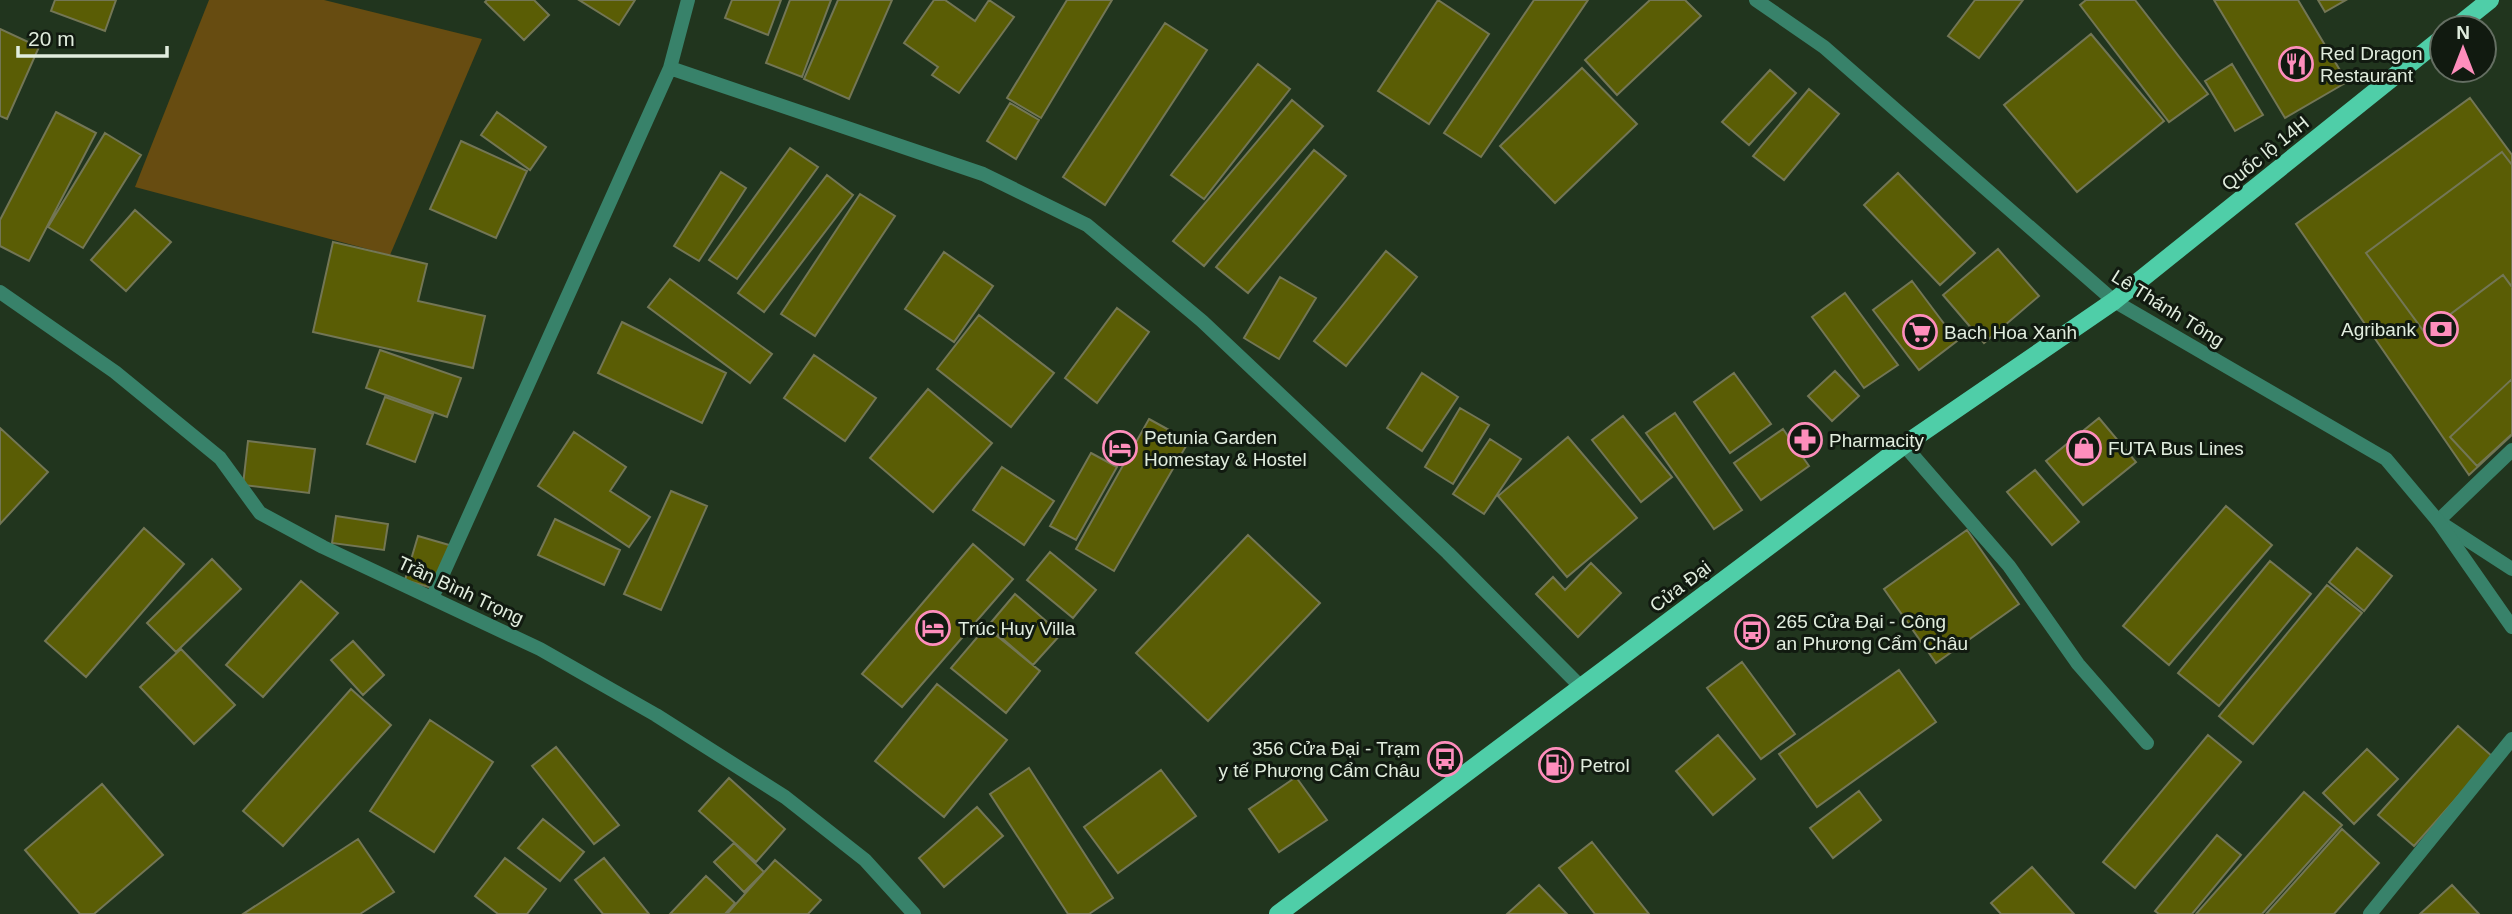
<svg xmlns="http://www.w3.org/2000/svg" width="2512" height="914" font-family="Arial,sans-serif">
<rect width="100%" height="100%" fill="#21351e"/>
<path fill="#674c11" d="M209,0H324L482,39L390,255L135,187Z"/>
<path fill="#5a5d05" stroke="#737655" stroke-width="2" d="M55,0H116L105,31L51,11Z
M487,0H534L549,15L524,40L485,2Z
M579,0H635L619,25Z
M732,0H781L768,35L725,18Z
M790,0H831L802,77L766,63Z
M838,0H892L849,99L804,79Z
M934,0H945L975,21L989,0L1014,17L959,93L932,75L938,67L904,43Z
M1067,0H1112L1041,118L1007,98Z
M1438,0L1489,34L1429,124L1378,91Z
M1534,0H1588L1481,157L1444,133Z
M1650,0H1685L1701,16L1617,95L1585,60Z
M1975,0H2023L1979,58L1948,36Z
M2086,0H2135L2208,94L2169,122L2080,5Z
M2214,0H2298L2347,82L2285,118Z
M2318,0H2346L2325,12Z
M1165,23L1207,50L1105,205L1063,177Z
M0,29L39,47L7,119L0,116Z
M2091,34L2164,121L2077,192L2004,105Z
M1258,64L1290,89L1204,199L1171,175Z
M2232,64L2263,115L2235,131L2205,81Z
M1582,68L1637,124L1555,203L1500,146Z
M1770,70L1796,93L1749,145L1722,122Z
M1809,89L1839,114L1784,180L1753,156Z
M2470,98L2512,155V435L2469,475L2296,224Z
M1292,100L1323,126L1204,266L1173,241Z
M1010,103L1039,120L1016,159L987,141Z
M56,112L96,133L29,261L0,246V220Z
M497,112L546,147L530,170L481,135Z
M105,133L141,155L83,248L48,227Z
M461,141L527,171L496,238L430,209Z
M790,148L818,167L737,279L709,260Z
M1314,150L1346,176L1248,293L1216,267Z
M2502,152L2512,165V287L2503,275L2425,333L2366,253Z
M721,172L746,188L699,261L674,246Z
M1898,173L1975,253L1940,285L1864,205Z
M827,175L853,195L764,312L738,293Z
M860,194L895,216L815,336L781,314Z
M135,210L171,242L126,291L91,260Z
M333,242L427,264L418,301L485,316L473,368L313,332Z
M1998,249L2039,296L1984,343L1943,295Z
M1386,251L1417,277L1346,366L1314,341Z
M944,252L993,286L954,342L905,309Z
M1280,277L1316,298L1279,359L1244,338Z
M670,279L772,354L750,383L648,307Z
M1912,281L1957,341L1919,370L1873,310Z
M1845,293L1898,365L1864,388L1812,317Z
M1117,308L1149,332L1097,403L1065,378Z
M979,315L1054,373L1011,427L937,369Z
M622,322L726,373L702,423L598,373Z
M380,350L461,378L447,417L366,388Z
M814,355L876,398L845,441L784,398Z
M1835,371L1859,396L1832,421L1808,396Z
M1422,373L1458,397L1422,451L1387,428Z
M1734,373L1771,424L1730,453L1694,402Z
M2512,379V434L2477,466L2450,437Z
M928,389L992,443L933,512L870,458Z
M385,397L433,414L415,462L367,444Z
M1460,408L1489,425L1453,484L1425,467Z
M1675,413L1742,510L1714,529L1646,433Z
M1623,416L1672,477L1641,502L1592,440Z
M2099,418L2136,462L2083,505L2046,461Z
M1149,419L1189,441L1114,571L1076,549Z
M0,428L48,472L0,524Z
M1783,429L1809,466L1761,500L1734,463Z
M574,432L626,467L610,491L650,517L629,547L538,486Z
M1568,437L1637,518L1567,577L1498,496Z
M1490,439L1521,459L1484,514L1453,494Z
M248,441L315,449L309,493L243,485Z
M1091,453L1117,467L1076,540L1050,526Z
M1002,467L1054,501L1024,545L973,510Z
M2035,470L2079,522L2052,545L2007,492Z
M671,491L707,506L661,610L624,594Z
M2226,506L2272,545L2169,665L2123,626Z
M336,516L388,524L384,550L332,543Z
M555,519L620,550L604,585L538,555Z
M144,528L184,564L86,677L45,641Z
M1967,530L2019,604L1936,663L1884,589Z
M1248,535L1320,603L1208,721L1136,653Z
M418,536L456,547L442,591L405,580Z
M973,544L1013,579L902,707L862,674Z
M2357,548L2392,576L2364,611L2329,582Z
M1050,552L1096,590L1073,618L1027,580Z
M212,559L241,589L176,652L147,623Z
M2270,561L2311,594L2219,706L2178,673Z
M1591,563L1621,593L1578,637L1536,594L1553,577L1565,590Z
M301,581L338,613L263,697L226,665Z
M2327,585L2362,613L2253,744L2219,716Z
M1015,594L1061,634L1033,665L988,626Z
M986,627L1040,671L1006,713L951,668Z
M353,641L384,675L363,695L331,660Z
M181,649L235,705L194,744L140,687Z
M1742,662L1795,734L1761,759L1707,688Z
M1899,670L1936,722L1817,807L1779,754Z
M937,684L1007,740L944,817L875,761Z
M351,689L391,725L283,846L243,811Z
M430,720L493,762L434,852L370,811Z
M2458,726L2493,757L2414,846L2378,815Z
M1718,735L1755,779L1713,815L1676,771Z
M2208,735L2241,762L2135,888L2103,862Z
M556,747L619,825L594,844L532,766Z
M2367,749L2398,779L2354,824L2323,793Z
M1029,768L1113,898L1089,914H1068L990,794Z
M1161,770L1196,816L1118,873L1084,827Z
M1296,777L1327,820L1279,852L1249,809Z
M729,778L785,829L756,862L699,811Z
M102,784L163,855L94,914H80L25,850Z
M1859,791L1881,820L1833,858L1810,828Z
M2304,792L2342,825L2262,914H2196Z
M977,807L1003,836L944,887L919,858Z
M543,819L584,852L560,881L518,848Z
M2342,829L2379,863L2334,914H2266Z
M2217,835L2241,855L2192,914H2159L2155,911Z
M358,839L394,892L360,914H243Z
M1592,842L1649,914H1595L1559,868Z
M734,843L764,872L744,892L714,862Z
M505,858L546,889L527,914H498L475,896Z
M604,858L649,914H603L575,880Z
M775,860L821,900L808,914H727Z
M2032,867L2074,914H2001L1991,903Z
M706,876L735,903L725,914H670Z
M1539,885L1567,914H1507Z
M2452,885L2479,914H2420Z"/>
<g fill="none" stroke-linecap="round" stroke-linejoin="round">
<path stroke="#38826a" stroke-width="14" d="M1756,0L1824,47L2114,301
M670,68L983,174L1087,225L1202,321L1448,553L1580,686
M0,292L115,372L220,458L260,513L323,547L540,649L656,715L785,797L865,860L914,914
M1904,445L2009,566L2078,664L2147,743
M2512,450L2438,521L2512,569
M433,596L670,68L688,0
M2370,914L2512,739"/>
<path stroke="#38826a" stroke-width="14" d="M2114,301L2386,459L2438,521L2512,627"/>
<path stroke="#4fcea8" stroke-width="18" d="M2455,28L2490,0
M1278,914L1904,445L2114,301L2442,38"/>
</g>
<defs>
<g id="restaurant-ring" transform="scale(1.75)"><circle r="9.5" fill="#111a10" stroke="#fe8ebc" stroke-width="1.5"/><path d="M-5-6h1v4h1v-4h1v4h1v-4h1v5L-1.5 .5V6h-2V.5L-5-1ZM5-6V6H3V1.5H1.5Q1.5-4 5-6Z" fill="#fe8ebc"/></g>
<g id="bank-ring" transform="scale(1.75)"><circle r="9.5" fill="#111a10" stroke="#fe8ebc" stroke-width="1.5"/><path d="M-6-4H6V4H-6ZM0-2.3a2.3 2.3 0 1 0 0 4.6a2.3 2.3 0 1 0 0-4.6Z" fill="#fe8ebc"/></g>
<g id="supermarket-ring" transform="scale(1.75)"><circle r="9.5" fill="#111a10" stroke="#fe8ebc" stroke-width="1.5"/><path d="M-6-5.5h2.5l.6 2H6L4.5 2H-2.5L-4.4-4H-6ZM-1.5 3.2a1.3 1.3 0 1 0 .1 0ZM3 3.2a1.3 1.3 0 1 0 .1 0Z" fill="#fe8ebc"/></g>
<g id="pharmacy-ring" transform="scale(1.75)"><circle r="9.5" fill="#111a10" stroke="#fe8ebc" stroke-width="1.5"/><path d="M-2-6h4v4h4v4h-4v4h-4v-4h-4v-4h4Z" fill="#fe8ebc"/></g>
<g id="hotel-ring" transform="scale(1.75)"><circle r="9.5" fill="#111a10" stroke="#fe8ebc" stroke-width="1.5"/><path d="M-6-4.5h1.5V1H6V5H4.5V3h-9V5H-6ZM-4 0a1.8 1.8 0 1 1 3.6 0ZM.5 0V-2.5h3Q6-2.5 6 0Z" fill="#fe8ebc"/></g>
<g id="shop-ring" transform="scale(1.75)"><circle r="9.5" fill="#111a10" stroke="#fe8ebc" stroke-width="1.5"/><path d="M-5-2.5h2.3a2.7 3.5 0 0 1 5.4 0H5L5.5 6h-11ZM-1.5-2.5h3a1.5 2.3 0 0 0-3 0Z" fill="#fe8ebc"/></g>
<g id="bus-ring" transform="scale(1.75)"><circle r="9.5" fill="#111a10" stroke="#fe8ebc" stroke-width="1.5"/><path d="M-5-6H5V4H4V6H2V4H-2V6H-4V4H-5ZM-3.5-4V0h7V-4ZM-3.5 1.2v1.5H-2V1.2ZM2 1.2v1.5H3.5V1.2Z" fill="#fe8ebc"/></g>
<g id="fuel-ring" transform="scale(1.75)"><circle r="9.5" fill="#111a10" stroke="#fe8ebc" stroke-width="1.5"/><path d="M-5.5-6h7V0h2V4h1.3V-2.5L3-4.5l.8-.8L6-3V5H2.5V1h-1V6h-7ZM-4.2-4.7v3.2H.2V-4.7Z" fill="#fe8ebc"/></g>
</defs>
<g fill-rule="evenodd">
<use href="#restaurant-ring" x="2296" y="64"/>
<use href="#bank-ring" x="2441" y="329"/>
<use href="#supermarket-ring" x="1920" y="332"/>
<use href="#pharmacy-ring" x="1805" y="440"/>
<use href="#hotel-ring" x="1120" y="448"/>
<use href="#shop-ring" x="2084" y="448"/>
<use href="#hotel-ring" x="933" y="628"/>
<use href="#bus-ring" x="1752" y="632"/>
<use href="#bus-ring" x="1445" y="759"/>
<use href="#fuel-ring" x="1556" y="765"/>
</g>
<g text-anchor="middle" stroke-width="6" stroke-linejoin="round" paint-order="stroke">
<g font-size="19" fill="#e1edde" stroke="#111a10" text-anchor="start">
<text x="2320" y="60">Red Dragon<tspan x="2320" dy="22">Restaurant</tspan></text>
<text x="2416" y="336" text-anchor="end">Agribank</text>
<text x="1944" y="339">Bach Hoa Xanh</text>
<text x="1144" y="444">Petunia Garden<tspan x="1144" dy="22">Homestay &amp; Hostel</tspan></text>
<text x="1829" y="447">Pharmacity</text>
<text x="2108" y="455">FUTA Bus Lines</text>
<text x="1776" y="628">265 Cửa Đại - Công<tspan x="1776" dy="22">an Phương Cẩm Châu</tspan></text>
<text x="958" y="635">Trúc Huy Villa</text>
<text x="1420" y="755" text-anchor="end">356 Cửa Đại - Trạm<tspan x="1420" dy="22">y tế Phương Cẩm Châu</tspan></text>
<text x="1580" y="772">Petrol</text>
</g>
<g font-size="19" fill="#e1edde" stroke="#111a10">
<text transform="translate(2265 153) rotate(-39)" y="7">Quốc lộ 14H</text>
<text transform="translate(2168 308) rotate(32)" y="7">Lê Thánh Tông</text>
<text transform="translate(1680 586) rotate(-37)" y="7">Cửa Đại</text>
<text transform="translate(461 590) rotate(25)" y="7">Trần Bình Trọng</text>
</g>
</g>
<g transform="translate(2463 49)"><circle r="33" fill="#111a10" stroke="#646e62" stroke-width="2"/>
<path d="M0-5L12 26L0 18L-12 26Z" fill="#fe8ebc"/>
<text y="-10" font-size="19" font-weight="bold" text-anchor="middle" fill="#e1edde">N</text>
</g>
<path d="M18 46v10h149v-10" fill="none" stroke="#e1edde" stroke-width="3.5"/>
<text x="28" y="46" font-size="21" fill="#e1edde" stroke="#111a10" stroke-width="5" paint-order="stroke">20 m</text>
</svg>
